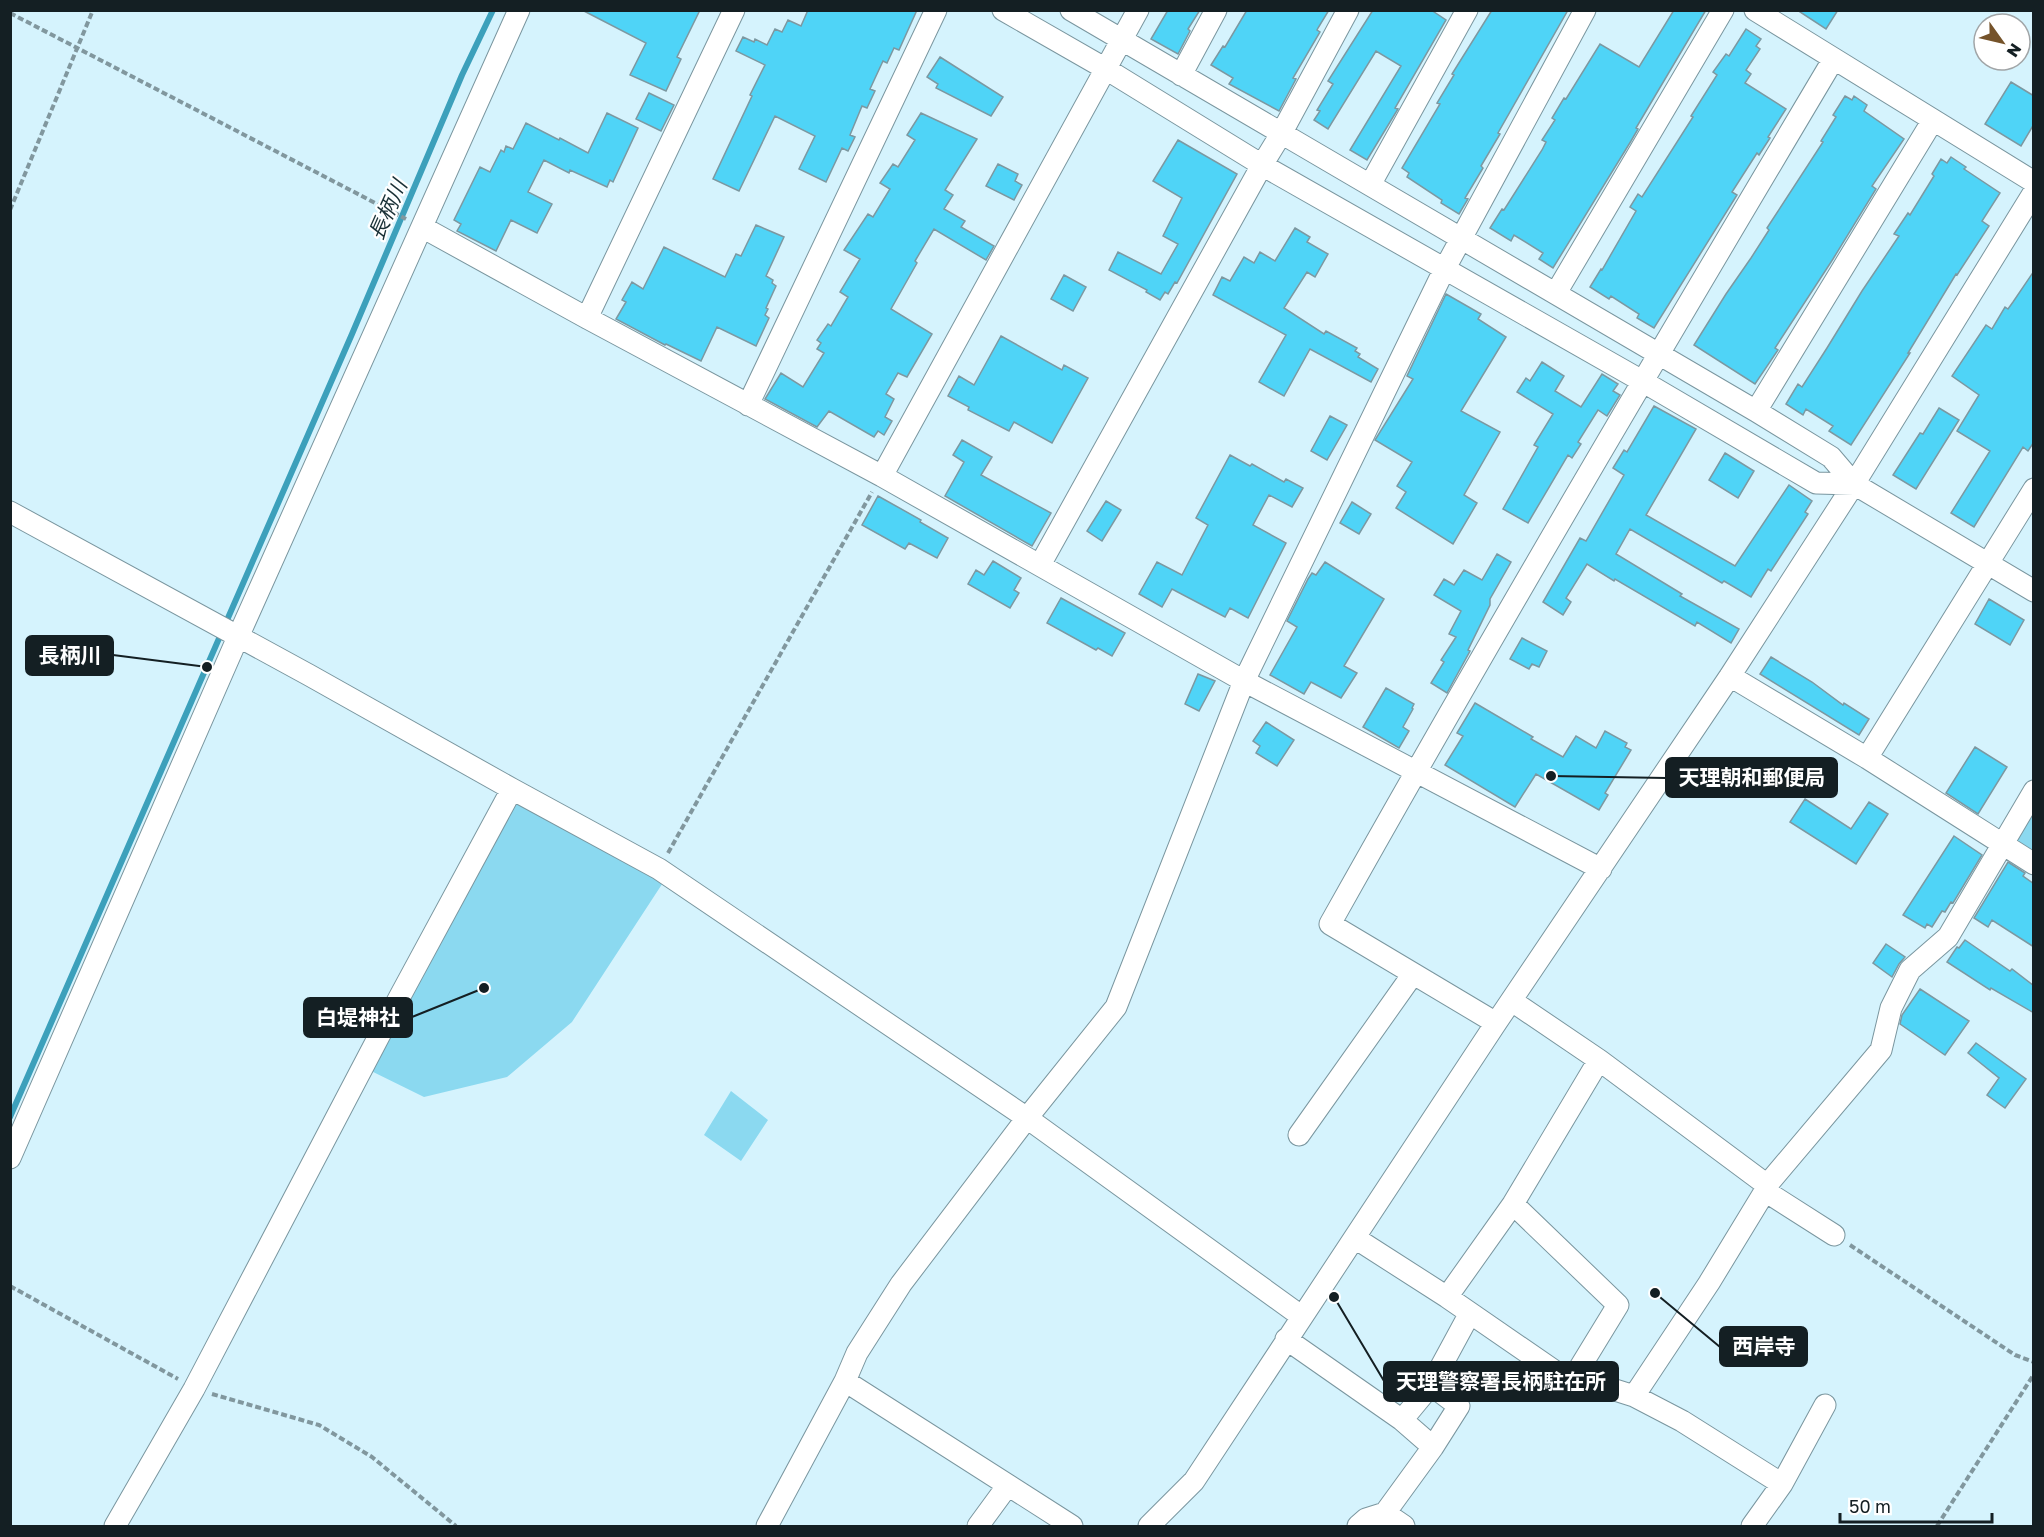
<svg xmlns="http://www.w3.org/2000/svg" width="2044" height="1537" font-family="'Golos Text','Noto Sans JP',sans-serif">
<rect width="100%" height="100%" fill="#d5f3fd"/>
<path fill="#8bd9f0" d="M512,789L668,875L572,1022L507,1077L424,1097L363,1067Z
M2033,799V856L2023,850L2013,834Z
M731,1091L768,1120L741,1161L704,1135Z"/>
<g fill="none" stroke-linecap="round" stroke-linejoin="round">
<path stroke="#3ca0bb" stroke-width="6" d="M10,1117L352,334L462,75L493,10"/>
</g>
<path fill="#4fd4f7" stroke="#7c98a1" stroke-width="1.5" d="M582,10H700L677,57L681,59L666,91L630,75L646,43Z
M808,10H917L899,50L894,48L887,63L883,61L870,89L875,91L867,108L862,106L850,135L855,137L848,151L842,148L826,182L799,169L815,136L775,116L739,191L713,179L752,96L750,95L765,65L736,51L743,37L754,42L755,39L767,45L775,29L782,32L788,20L801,26Z
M1168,10H1200L1188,29L1190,31L1178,54L1151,39Z
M1247,10H1329L1318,28L1317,30L1320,32L1293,78L1296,79L1279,111L1229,84L1233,78L1211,65L1223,46L1225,47Z
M1373,10H1431L1446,20L1395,108L1398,109L1390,122L1367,160L1350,150L1401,66L1376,51L1328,129L1314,120L1320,111L1317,110L1333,84L1328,81Z
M1492,10H1568L1498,133L1500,134L1481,166L1483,168L1465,198L1468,199L1459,214L1441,203L1442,200L1407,177L1409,173L1402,168L1440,104L1437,103L1454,75L1452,74Z
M1674,10H1706L1636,128L1638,129L1631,141L1553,268L1539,259L1543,253L1514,235L1511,241L1490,228L1502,209L1504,210L1542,150L1546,142L1542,140L1555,120L1552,118L1564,98L1566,99L1600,44L1639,67Z
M1797,10H1838L1826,29Z
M1746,29L1761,39L1756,46L1760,49L1746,70L1751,74L1745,83L1786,109L1768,137L1770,138L1759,155L1757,153L1732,192L1737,195L1654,328L1637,318L1639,314L1611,296L1609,299L1590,287L1601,269L1602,270L1636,211L1630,207L1638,194L1642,197L1693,117L1691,116L1717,75L1713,72L1726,54L1729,56Z
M940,57L1003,97L991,116L936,88L938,84L927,77Z
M2011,82L2034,96V124L2021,146L1985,124Z
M649,93L674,105L661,131L636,119Z
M1845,96L1852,100L1854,96L1867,105L1864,111L1904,139L1872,186L1876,189L1833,259L1775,348L1778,350L1755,384L1694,345L1726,294L1751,258L1769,230L1767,228L1823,142L1821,141L1836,117L1833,115Z
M607,113L638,128L613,182L610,180L607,187L570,170L569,173L544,160L528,192L552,204L537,233L511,220L496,251L457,231L461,224L454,220L480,167L490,172L501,150L504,152L506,146L513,149L526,123L559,140L560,138L588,153Z
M921,113L977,139L945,190L953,195L944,209L965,221L961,227L994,246L986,260L934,229L915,261L917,263L891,309L932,334L907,377L898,373L886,394L894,399L885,417L892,421L884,435L878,431L874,437L829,411L817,427L765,399L781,373L803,387L824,353L817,349L821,343L817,340L828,324L831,326L848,297L840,292L860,259L844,250L868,214L873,217L890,189L880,183L893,164L898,167L915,140L907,135Z
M1178,140L1237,174L1177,283L1175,282L1168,294L1165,292L1160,300L1146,292L1147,290L1109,270L1118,252L1161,274L1178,244L1163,236L1182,198L1153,181Z
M1951,157L1966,167L1964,169L2000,193L1982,221L1989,226L1957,275L1956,274L1908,353H1910L1851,445L1829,431L1833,426L1806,409L1803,415L1786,404L1798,384L1802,387L1827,348L1862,291L1899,236L1894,234L1908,213L1910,215L1934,176L1932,174L1941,159L1947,163Z
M998,164L1018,174L1015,181L1022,185L1014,200L986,186Z
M756,225L784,237L766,276L773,280L772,283L776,286L766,308L768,309L765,315L769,318L756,346L717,327L701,361L666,344L665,345L616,319L626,302L622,300L632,282L643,289L664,247L725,277L736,254L741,256Z
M1295,228L1310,237L1307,242L1328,254L1315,277L1307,272L1284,308L1324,334L1326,331L1357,348L1355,351L1360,354L1358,357L1378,369L1371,382L1310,349L1284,396L1259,382L1286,335L1213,295L1222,277L1230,281L1244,257L1254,263L1260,252L1275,261Z
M2034,271V442L2028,451L2023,447L1974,527L1951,513L1990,451L1957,431L1979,395L1952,376L1986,325L1992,329L2005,307L2008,309L2013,302Z
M1064,275L1086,287L1073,311L1051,299Z
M1446,294L1481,314L1478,319L1506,337L1461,411L1500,432L1464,495L1477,503L1453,544L1396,508L1406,492L1397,486L1412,462L1375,440L1413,379L1407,376Z
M1001,336L1062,370L1064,365L1088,378L1052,443L1014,422L1009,431L968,410L969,407L948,396L959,376L974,385Z
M1542,362L1564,376L1555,391L1581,407L1602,374L1618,384L1613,391L1620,395L1607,416L1598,410L1578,442L1581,444L1572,458L1568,455L1528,523L1503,509L1538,447L1534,445L1553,414L1517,392L1526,378L1530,381Z
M1654,406L1696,429L1646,515L1735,566L1789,485L1812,501L1805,512L1808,514L1771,571L1768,569L1751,597L1724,581L1722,583L1630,529L1616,554L1682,594L1680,596L1739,629L1731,643L1697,622L1695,626L1615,579L1614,581L1587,564L1566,598L1571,602L1563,615L1543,602L1580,538L1586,541L1624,475L1613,468L1624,450L1627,452Z
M1939,408L1959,420L1916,489L1893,475L1920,433L1923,434Z
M1330,416L1347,425L1327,460L1311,451Z
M962,440L992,457L981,475L1051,513L1032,546L945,496L964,462L953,455Z
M1725,453L1754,471L1738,498L1709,480Z
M1230,455L1250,466L1252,464L1284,482L1286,479L1303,488L1292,507L1269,495L1253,525L1286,543L1248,618L1230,608L1225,617L1172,589L1162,607L1139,594L1157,562L1182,575L1208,525L1196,518Z
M878,496L921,520L920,522L948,538L937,558L909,543L905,549L862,525Z
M1106,501L1121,510L1102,541L1087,531Z
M1352,502L1371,514L1359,534L1340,523Z
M1497,554L1511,562L1490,599V605L1468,650L1470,651L1447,693L1431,683L1444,662L1441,660L1456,637L1449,634L1461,611L1434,595L1444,579L1454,585L1464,570L1482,580Z
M993,561L1021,578L1014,590L1019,593L1010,608L968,584L976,570L984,575Z
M1325,562L1384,599L1344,666L1357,673L1341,698L1311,682L1304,694L1270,675L1297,627L1287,621L1308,579L1312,573L1316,575Z
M1061,598L1125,633L1112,656L1098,648L1096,650L1047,623Z
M1989,599L2024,620L2010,645L1975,624Z
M1522,638L1547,651L1539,667L1532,664L1529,669L1510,659Z
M1771,657L1812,682L1843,705L1844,703L1869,719L1859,735L1760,674Z
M1198,674L1215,681L1199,711L1185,704Z
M1386,688L1414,704L1412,708L1413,709L1403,727L1409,731L1399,748L1363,727Z
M1475,703L1533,737L1531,739L1563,757L1576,736L1596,748L1605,731L1627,743L1625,747L1631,750L1605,793L1608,795L1599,810L1536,774L1515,807L1445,765L1463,736L1457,733Z
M1266,722L1294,740L1277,766L1256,753L1260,746L1253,741Z
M1975,747L2007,767L1978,814L1946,793Z
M1805,799L1851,829L1869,802L1888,814L1856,864L1790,822Z
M1954,836L1982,855L1953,903L1951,902L1945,912L1942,911L1932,927L1927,924L1925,928L1903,915Z
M2008,862L2025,873L2023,876L2034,884V947L1992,920L1988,927L1974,918Z
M1965,940L2010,971L2012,969L2034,986V1013L1991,988L1990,990L1947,962L1957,947L1959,948Z
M1886,944L1905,957L1899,964L1892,977L1873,963Z
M1920,989L1969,1021L1945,1055L1900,1024L1902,1015Z
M1976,1043L2026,1079L2005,1108L1987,1095L1999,1078L1968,1053Z"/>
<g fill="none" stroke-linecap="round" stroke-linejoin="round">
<g stroke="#7a969f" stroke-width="23">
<path id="minor" d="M1003,10L1106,69L1262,165L1642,381L1816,483L1854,484
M1071,10L1756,411L1831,457L1854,484L2034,591
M1755,10L2034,182
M1181,75L1216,10
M1370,185L1467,10
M422,227L587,318L882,476L1244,681L1601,869
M1556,293L1723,10
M587,318L734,10
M748,405L936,10
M1756,411L1933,120
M882,476L1138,10
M10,512L309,675L512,789L659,869L1027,1118L1301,1316
M1040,565L1262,165L1281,134L1348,10
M1730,676L1867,758L2034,864
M1867,758L2034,489
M1512,1001L1599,1060L1767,1185
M1496,1023L1330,924C1493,633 1663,346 1833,60
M1299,1135L1413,974
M10,1158L238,637L519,10
M1765,1191L1834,1235
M1513,1204L1618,1305L1574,1377
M1355,1238L1447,1297L1566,1379L1574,1377L1634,1396L1709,1283L1765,1191L1767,1185L1881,1050L1891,1008L1910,970L1948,937L2034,791
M1447,1297L1513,1204L1599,1060
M1286,1339L1402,1420L1433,1447L1459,1406L1431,1385L1470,1313
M845,1381L1072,1526
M1634,1396L1682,1421L1782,1484
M1402,1420L1431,1385
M1385,1513L1404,1526
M115,1526L194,1389L399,998L512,789
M767,1526L845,1381L857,1353L901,1284L1027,1118L1116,1007L1244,681L1444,270L1585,10
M978,1526L1008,1485
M1149,1526L1194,1481L1496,1023L1730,676L1854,484L2034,192
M1358,1526L1366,1519L1385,1513L1433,1447
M1752,1526L1782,1484L1825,1405"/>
</g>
<path stroke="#81979e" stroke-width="4" stroke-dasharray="6 3" stroke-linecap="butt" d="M10,13L406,219
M10,210L93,10
M668,853L872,492
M1850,1245L2015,1355L2034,1362
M10,1286L178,1379
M212,1394L319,1425L372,1457L456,1526
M1937,1526L2034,1374"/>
<use href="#minor" stroke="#fff" stroke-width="21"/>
</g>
<g text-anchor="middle" stroke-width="4.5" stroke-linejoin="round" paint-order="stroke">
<g font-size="21" font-style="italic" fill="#1a3137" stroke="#fff">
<text transform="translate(388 210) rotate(-66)" y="7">長柄川</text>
</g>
</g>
<path fill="none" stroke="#141f23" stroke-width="2" d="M207 667L113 655M1551 776L1666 778M484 988L412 1017M1655 1293L1720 1347M1334 1297L1384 1381"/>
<g fill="#141f23" stroke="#fff" stroke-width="2">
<circle cx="207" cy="667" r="6"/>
<circle cx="1551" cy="776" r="6"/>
<circle cx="484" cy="988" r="6"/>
<circle cx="1655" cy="1293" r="6"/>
<circle cx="1334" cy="1297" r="6"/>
</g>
<g fill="#141f23" stroke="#141f23" stroke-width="2">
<rect x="26" y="636" width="87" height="39" rx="6"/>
<rect x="1666" y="758" width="171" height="39" rx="6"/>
<rect x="304" y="998" width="108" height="39" rx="6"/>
<rect x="1720" y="1327" width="87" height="39" rx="6"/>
<rect x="1384" y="1362" width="234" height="39" rx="6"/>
</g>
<g font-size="21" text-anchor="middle" font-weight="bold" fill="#fff">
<text x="70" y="663">長柄川</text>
<text x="1752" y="785">天理朝和郵便局</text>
<text x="358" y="1025">白堤神社</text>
<text x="1764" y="1354">西岸寺</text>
<text x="1501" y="1389">天理警察署長柄駐在所</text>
</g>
<rect width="2044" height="1537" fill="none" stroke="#141f23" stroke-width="24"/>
<g transform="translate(2002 42) rotate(124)"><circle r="28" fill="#ffffff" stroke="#a1a5a7" stroke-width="1.5"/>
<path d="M0-4.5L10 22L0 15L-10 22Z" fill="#75532a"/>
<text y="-9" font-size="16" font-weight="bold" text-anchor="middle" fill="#141f23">N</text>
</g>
<path d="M1840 1513v9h152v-9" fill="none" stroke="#141f23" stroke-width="3"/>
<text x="1849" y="1513" font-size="18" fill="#141f23" stroke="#ffffff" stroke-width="4.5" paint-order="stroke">50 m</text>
</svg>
